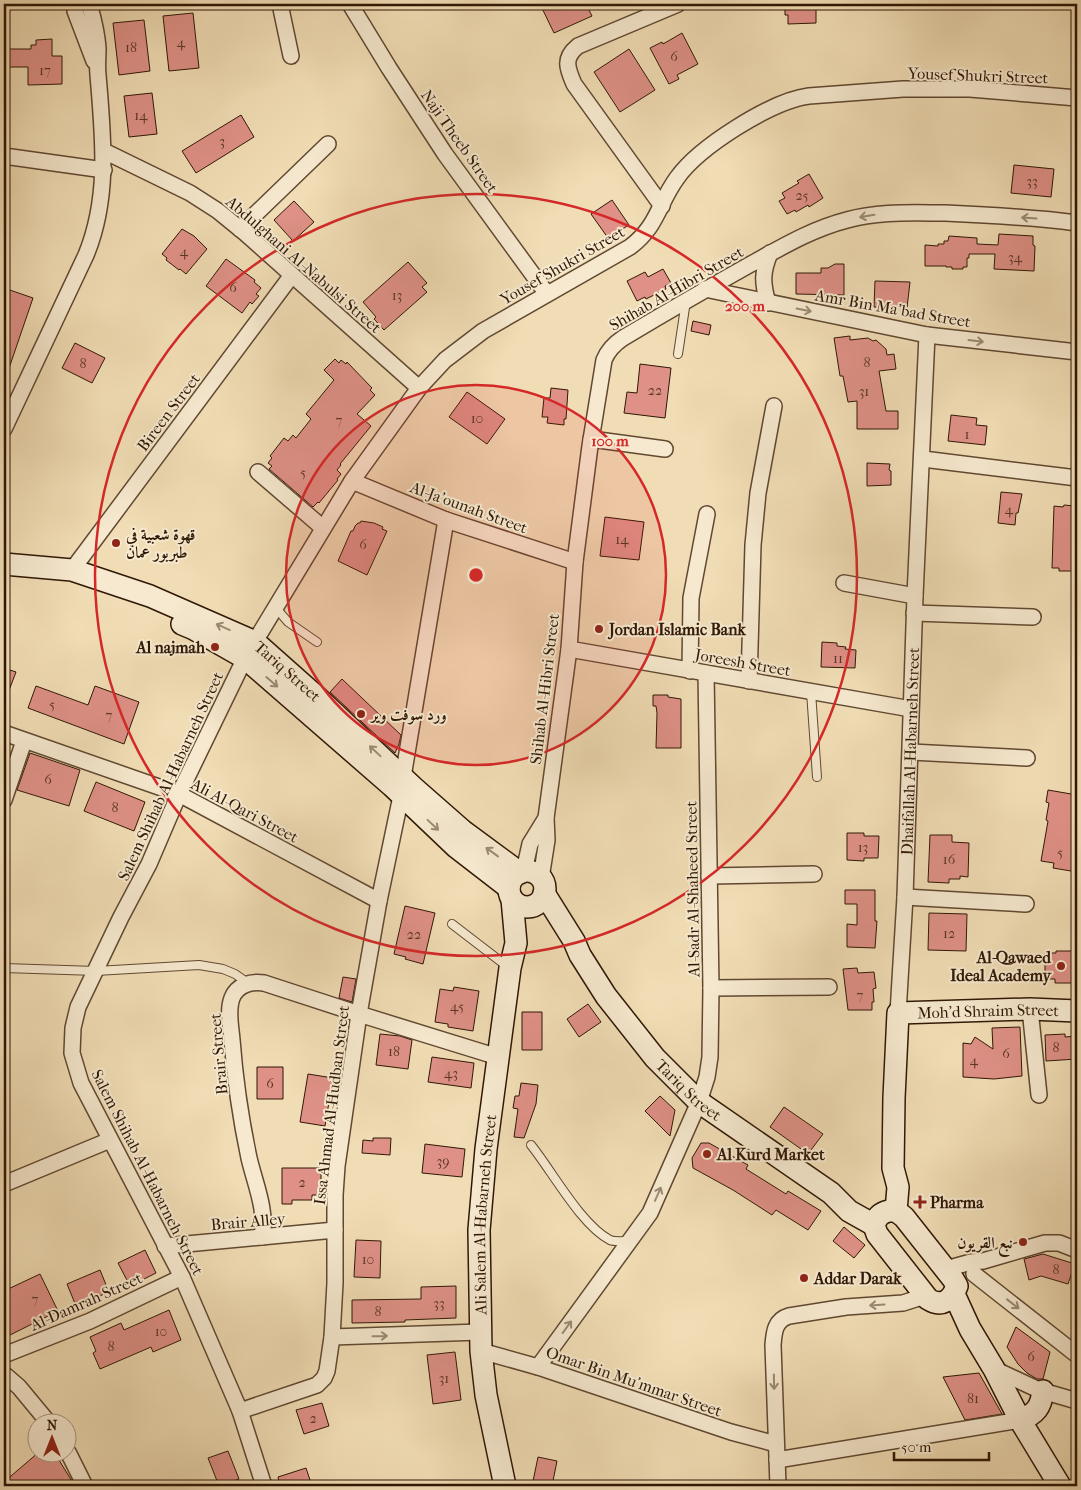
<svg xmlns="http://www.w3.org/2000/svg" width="1081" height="1490" font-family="'IM FELL French Canon',Amiri,serif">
<rect width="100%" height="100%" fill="#f1ddb5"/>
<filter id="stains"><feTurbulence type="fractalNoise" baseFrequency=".004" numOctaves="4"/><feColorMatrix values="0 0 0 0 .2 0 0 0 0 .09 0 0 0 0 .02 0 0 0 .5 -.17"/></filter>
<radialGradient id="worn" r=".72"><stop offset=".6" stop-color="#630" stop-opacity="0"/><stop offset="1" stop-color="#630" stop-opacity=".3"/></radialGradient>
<path fill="#df9187" stroke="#2f1705" d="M540,4H586L592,16L554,33Z
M785,4H816V23L788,24V15H785Z
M193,13L199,68L169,71L163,16Z
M144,20L150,71L119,75L113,23Z
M682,33L698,64L677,75L679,79L669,84L650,48L662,42L663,44Z
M52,39V56H62V84L28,85V67H4V49H31V45H36V40Z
M629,49L655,90L620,112L594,72Z
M152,93L157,134L129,137L124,96Z
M241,115L254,137L196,173L182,151Z
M1014,165L1054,169L1051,197L1011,193Z
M809,174L823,198L809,207L808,205L796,212L795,210L787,214L779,201L785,198L782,193L799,183L797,181Z
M612,200L629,225L608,238L591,214Z
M294,201L314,222L293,241L274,220Z
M182,229L194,236L207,249L186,274L180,269L179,270L166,260L167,258L162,254Z
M999,234L1033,236V245L1035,246L1034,271L994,269L995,254H969V258H967V267H963V269H952V267H946V266H925V245L938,246V244H944V241H948L949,236L977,238V244L998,245Z
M226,259L255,280L254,282L261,288L256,294L259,296L252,304L250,302L242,313L206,286Z
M408,262L427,283L422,287L427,292L384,330L374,319L376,317L363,302Z
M835,264H844V295L796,294V273H821V268H828Z
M663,269L671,283L665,286L666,289L646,299L645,297L637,301L627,281L645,272L648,277Z
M875,281L910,282L907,308L874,307Z
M4,288L33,298L5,380H4Z
M693,321L711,325L709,335L691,331Z
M850,336V340L868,338L873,341L876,340L886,349L887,355L894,354L896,369L879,371L886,411H898V429H857V401L848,402L843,376H840L834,338Z
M75,343L105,358L92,383L62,368Z
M335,359L339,363L341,360L346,364L347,362L372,388L370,390L375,395L357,414L371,426L340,464L341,465L337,470L341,474L337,479L338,480L319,503L318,502L313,507L269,469L272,466L268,463L272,458L270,456L284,438L288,441L293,435L296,438L311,419L306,414L334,380L324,370Z
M640,364L671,368L665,418L624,413L627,392L637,393Z
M551,388L568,390L566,419H564V425L547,423L548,417H542L544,398H550Z
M467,392L505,419L487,444L449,417Z
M951,415L977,418L976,425L987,426L985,445L948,441Z
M867,463L890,464L889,470L891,471V485L867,486Z
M1001,492L1022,494L1018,513H1016L1015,525L998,523Z
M1064,505L1075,506L1077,510V569H1074V571H1059V568H1052L1054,506L1063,507Z
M605,517L644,522L639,560L600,556Z
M361,521L374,523L383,527L382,529L387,531L367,575L338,561L351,531H353L355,526L358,523H360Z
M822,642L837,643V646L846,647L845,649L856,650L855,668L821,667Z
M4,668L16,672L5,701H4Z
M342,679L401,735L399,744L395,753L330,692Z
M36,686L88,705L95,686L139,702L124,744L28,708Z
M653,695H668V697L681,699V748H656L657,713L656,706H653Z
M30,753L80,770L69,806L17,790Z
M96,782L145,802L134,831L84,811Z
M1048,790L1077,795V872L1053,868L1054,863L1041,861L1048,821L1046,820L1049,803L1046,802Z
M847,833H864V836H879L878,858H864V861L847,860Z
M930,835H952V842L969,843L968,877L960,876V879H949V883L928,882Z
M845,890H875V921H877L875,948L847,947V924L857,925V904H845Z
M405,906L435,913L423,964L405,959L406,957L394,954Z
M929,913L967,914L966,951L928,950Z
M1056,951H1077V983H1055V979H1045V953H1056Z
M857,968L858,973L874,972L876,988L873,989L874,1002H872V1010H848L843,969Z
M343,977L356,979L352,1002L339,998Z
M454,987L479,991L473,1031L448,1027V1024L435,1022L440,989L453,991Z
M588,1004L601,1022L579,1037L567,1019Z
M522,1012H542V1050H522Z
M1020,1027L1022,1076L994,1079L963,1077V1043L971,1044L975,1037L993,1049L992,1028Z
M380,1034L400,1036L412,1040L408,1069L376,1065Z
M1065,1034V1037L1077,1036V1059L1046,1061L1045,1035Z
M432,1057L474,1063L471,1088L428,1082Z
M257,1067H283V1099H257Z
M308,1074L333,1078L325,1126L300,1122Z
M521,1083L538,1085L536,1104L524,1138L514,1137L518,1109L513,1108L515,1096H519Z
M660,1096L675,1110L670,1136L645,1111Z
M784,1107L823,1134L808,1154L770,1127Z
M373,1138H391L390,1155L362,1153L363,1140L373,1141Z
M701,1143H709L748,1165L746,1169L786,1194L788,1191L821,1211L808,1230L776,1210L772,1215L733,1190L693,1168L692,1158Z
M425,1144L465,1149L462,1177L422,1173Z
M282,1168H321V1195H312V1200H292V1204H282Z
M844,1227L865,1245L854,1258L833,1241Z
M356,1240L381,1241L380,1278L354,1277Z
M145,1250L156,1273L130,1286L118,1263Z
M1043,1254L1075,1264L1068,1284L1041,1276L1029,1280L1024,1259Z
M100,1270L109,1292L76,1306L67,1284Z
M40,1274L58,1311L4,1338V1291Z
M456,1286V1318L405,1320V1322L352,1323V1300L421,1299V1287Z
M169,1310L181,1340L153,1352L151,1347L100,1369L93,1353L96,1351L90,1337L121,1323L124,1330Z
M1016,1327L1050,1352L1043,1379H1037L1027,1373L1018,1364L1007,1347Z
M455,1352L461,1400L433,1404L427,1355Z
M979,1373L1002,1414L965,1420L943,1377Z
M322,1403L329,1426L304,1434L296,1410Z
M228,1451L239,1479L219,1486L208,1458Z
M39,1452H54L75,1486H4V1482Z
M538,1457L557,1461L552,1486H532Z
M306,1468L312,1486H280L278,1477Z"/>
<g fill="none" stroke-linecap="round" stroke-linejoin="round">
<g stroke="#604831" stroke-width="10">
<path id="lane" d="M678,354L686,301
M276,608L288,622L317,642
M811,692L817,777
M452,924L508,967
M4,968L96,971L199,965L223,969L235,974L248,983
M531,1145C552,1171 581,1225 610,1240C615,1242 624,1241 629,1241"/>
</g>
<g stroke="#604831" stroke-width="18">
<g id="street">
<path d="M280,4L291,56"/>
<path d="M350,4L389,68L445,154L547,294"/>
<path d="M75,11L94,61"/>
<path d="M104,151L190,193L218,211L245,233L419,388"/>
<path d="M4,156L104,170"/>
<path d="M662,206L574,84C567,68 563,58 578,46L678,4"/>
<path d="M240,229L328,144"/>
<path d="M705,289L927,335L1077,352"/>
<path d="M768,303C762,282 762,273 770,253"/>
<path d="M4,429L86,255C110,197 103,136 98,75C97,66 98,57 98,48C97,34 94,21 90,7"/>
<path d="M591,439L665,449"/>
<path d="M923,459L1077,478"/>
<path d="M258,472L323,528"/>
<path d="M352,481L446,520L575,562"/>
<path d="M72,570L292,275"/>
<path d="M844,583L915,596"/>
<path d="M914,613L1033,617"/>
<path d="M569,649L911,709"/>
<path d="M690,671L691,598L707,514"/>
<path d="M749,681L753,545L758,493L774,406"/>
<path d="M4,733L179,794L379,901"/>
<path d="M911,752L1027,758"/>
<path d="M4,800L24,741"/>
<path d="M524,871L530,844L546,818"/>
<path d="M709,876L814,874"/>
<path d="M541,878L547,840L546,818L569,649L575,562L590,446L604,360C608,350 614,344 623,338C665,313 708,288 751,264C782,247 812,229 847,220C879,211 912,213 945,213C989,215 1033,217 1077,223"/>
<path d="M905,897L1026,904"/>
<path d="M711,988L829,987"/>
<path d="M1030,1009L1039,1095"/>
<path id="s1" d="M898,1013L905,897L915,596L927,335"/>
<path d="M4,1184L110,1140"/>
<path d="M262,1237C267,1210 255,1184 249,1158C241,1120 235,1080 232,1040C231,1027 227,1011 232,998C237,985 251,981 264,983L359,1014L498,1057"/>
<path d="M165,1246L335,1230"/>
<path d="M946,1269L971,1262L983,1261L1045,1243H1059L1077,1250"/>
<path d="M974,1274L1077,1355"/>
<path d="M332,1337L480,1332"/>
<path d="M481,1351L538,1367L731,1432L776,1444"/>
<path d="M4,1355L90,1321L182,1277"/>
<path d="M538,1367L650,1213L699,1102L707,1077L710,1057L711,988L706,673"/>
<path d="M994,1369L1039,1390L1077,1401"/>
<path d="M4,1374L19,1387L48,1422"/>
<path d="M240,1411L317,1385L324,1378L327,1371L332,1337L335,1283V1195L337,1166L359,1014L379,901L401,796L403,777L446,520"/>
<path d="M68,1452L85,1486"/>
<path d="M777,1460L1020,1420"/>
<path d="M264,1486L240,1411L182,1277L81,1083L72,1053L73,1028L78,1007L121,917L149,864L179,794L245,658L352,481L419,388L445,360L483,331L630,247C658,226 658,204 677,178C699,147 771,101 809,96L903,89H970L1077,98"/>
<path d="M778,1486L773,1345C774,1332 775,1320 789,1316L846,1307L903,1303L925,1296"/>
</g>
</g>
<g stroke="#2f1705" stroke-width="24">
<g id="secondary">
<path id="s2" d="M4,564L72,570L150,596L255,642L317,697L414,788L463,831L520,873"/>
<path d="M182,624L194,629L245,658L392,786L456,847L509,888"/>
<circle cx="527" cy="889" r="18"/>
<path id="s3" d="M544,893L574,941L580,955L606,996L655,1058L699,1102L831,1193L849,1211L874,1225"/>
<path d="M889,1211H896L904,1217L953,1279L957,1286C952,1300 942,1308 928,1299L877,1234L874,1225C877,1217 880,1213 889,1211Z"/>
<path id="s4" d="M896,1211L898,1187L893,1168L894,1098L898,1013L1030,1009L1077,1011"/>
<path d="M954,1294L970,1329L994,1369L1020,1420L1060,1486"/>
<path d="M1020,1420C1036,1414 1041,1407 1043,1391"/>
<path id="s5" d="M505,1486L486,1395L481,1351L479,1230L486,1149L510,968L516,943L512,899"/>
</g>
</g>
<use href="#lane" stroke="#f6e9cf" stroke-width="8"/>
<use href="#street" stroke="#f6e9cf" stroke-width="15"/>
<use href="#secondary" stroke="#f6e9cf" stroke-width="21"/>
</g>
<defs><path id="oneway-shaft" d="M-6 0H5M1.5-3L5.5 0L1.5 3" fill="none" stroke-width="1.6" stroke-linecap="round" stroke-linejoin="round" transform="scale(1.25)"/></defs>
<g stroke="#9c8a74">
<use href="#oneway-shaft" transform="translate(867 216) rotate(171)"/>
<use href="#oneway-shaft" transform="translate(1029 218) rotate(-176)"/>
<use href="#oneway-shaft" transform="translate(804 310) rotate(11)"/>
<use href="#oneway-shaft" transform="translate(976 341) rotate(7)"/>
<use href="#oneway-shaft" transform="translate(223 627) rotate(-156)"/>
<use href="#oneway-shaft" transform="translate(272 682) rotate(41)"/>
<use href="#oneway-shaft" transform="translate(375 751) rotate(-137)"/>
<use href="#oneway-shaft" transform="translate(433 825) rotate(43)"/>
<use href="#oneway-shaft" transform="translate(492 852) rotate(-144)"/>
<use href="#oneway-shaft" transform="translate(658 1194) rotate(-66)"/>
<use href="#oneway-shaft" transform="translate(1013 1304) rotate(38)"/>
<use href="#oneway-shaft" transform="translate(877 1305) rotate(176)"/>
<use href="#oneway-shaft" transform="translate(567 1327) rotate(-54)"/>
<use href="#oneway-shaft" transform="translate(380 1336) rotate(-1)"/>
<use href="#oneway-shaft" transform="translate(774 1382) rotate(89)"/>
</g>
<circle cx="476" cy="575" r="190" fill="#d62828" fill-opacity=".12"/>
<g fill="none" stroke="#d62828" stroke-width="2.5">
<circle cx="476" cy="575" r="190"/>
<circle cx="476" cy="575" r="381"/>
</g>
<g fill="#8f2418" stroke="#f6e9cf" stroke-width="2">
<circle cx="116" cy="543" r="5"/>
<circle cx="599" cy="629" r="5"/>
<circle cx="215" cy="647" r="5"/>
<circle cx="361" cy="714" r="5"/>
<circle cx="1061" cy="966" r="5"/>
<circle cx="707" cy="1154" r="5"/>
<path d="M917.5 1194.5h5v5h5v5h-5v5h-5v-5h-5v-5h5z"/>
<circle cx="1023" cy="1242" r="5"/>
<circle cx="804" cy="1278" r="5"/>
</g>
<g text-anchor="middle" stroke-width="4" stroke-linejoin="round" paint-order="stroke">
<g font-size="14" fill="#5b3626">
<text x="181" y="47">4</text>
<text x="131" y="52">18</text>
<text x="674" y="61">6</text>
<text x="45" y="75">17</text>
<text x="141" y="120">14</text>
<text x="222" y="146">3</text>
<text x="1032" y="186">33</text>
<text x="802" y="200">25</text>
<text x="184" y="256">4</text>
<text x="1015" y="262">34</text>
<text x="233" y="292">6</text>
<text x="397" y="300">13</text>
<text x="867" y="367">8</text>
<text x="83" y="368">8</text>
<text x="655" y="395">22</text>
<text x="864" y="396">31</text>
<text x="477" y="423">10</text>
<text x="339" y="425">7</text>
<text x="967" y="439">1</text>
<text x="303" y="477">5</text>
<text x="1009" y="514">4</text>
<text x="622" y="544">14</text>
<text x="363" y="549">6</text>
<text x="838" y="663">11</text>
<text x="52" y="709">5</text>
<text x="109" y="720">7</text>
<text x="48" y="784">6</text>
<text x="115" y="812">8</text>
<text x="863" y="852">13</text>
<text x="1060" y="857">5</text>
<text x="949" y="864">16</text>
<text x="949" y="938">12</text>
<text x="414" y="939">22</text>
<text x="860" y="1000">7</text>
<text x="457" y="1011">45</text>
<text x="1056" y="1052">8</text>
<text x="394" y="1056">18</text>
<text x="1006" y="1058">6</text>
<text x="974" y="1065">4</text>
<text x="451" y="1078">43</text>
<text x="270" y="1088">6</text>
<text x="443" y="1166">39</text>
<text x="302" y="1187">2</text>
<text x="368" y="1264">10</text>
<text x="1056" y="1274">8</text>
<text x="35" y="1304">7</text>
<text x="439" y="1308">33</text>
<text x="378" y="1316">8</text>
<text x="161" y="1336">10</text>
<text x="111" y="1351">8</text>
<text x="1031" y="1361">6</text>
<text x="444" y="1383">31</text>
<text x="973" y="1403">81</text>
<text x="313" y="1423">2</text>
</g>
<g font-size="16" fill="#2f1705" stroke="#f6e9cf">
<text transform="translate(978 75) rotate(2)" y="6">Yousef Shukri Street</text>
<text transform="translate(460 141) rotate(55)" y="6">Naji Theeb Street</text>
<text transform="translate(304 264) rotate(41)" y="6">Abdulghani Al-Nabulsi Street</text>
<text transform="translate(562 265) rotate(-30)" y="6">Yousef Shukri Street</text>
<text transform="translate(676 288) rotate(-30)" y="6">Shihab Al-Hibri Street</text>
<text transform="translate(893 308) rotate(10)" y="6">Amr Bin Ma’bad Street</text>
<text transform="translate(168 412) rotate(-53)" y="6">Bireen Street</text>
<text transform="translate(469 507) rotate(20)" y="6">Al-Ja’ounah Street</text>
<text transform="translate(743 662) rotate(10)" y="6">Joreesh Street</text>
<text dy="6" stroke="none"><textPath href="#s2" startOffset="309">Tariq Street</textPath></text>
<text transform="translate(544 689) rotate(-83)" y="6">Shihab Al-Hibri Street</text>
<text dy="6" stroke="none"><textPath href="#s1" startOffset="262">Dhaifallah Al-Habarneh Street</textPath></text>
<text transform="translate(170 776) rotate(-65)" y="6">Salem Shihab Al-Habarneh Street</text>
<text transform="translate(245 810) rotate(28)" y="6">Ali Al-Qari Street</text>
<text transform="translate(692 889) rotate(-91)" y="6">Al-Sadr Al-Shaheed Street</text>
<text dy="6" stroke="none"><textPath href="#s4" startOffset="289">Moh'd Shraim Street</textPath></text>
<text transform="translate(218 1054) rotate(-95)" y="6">Brair Street</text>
<text dy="6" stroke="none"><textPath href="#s3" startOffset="246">Tariq Street</textPath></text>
<text transform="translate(331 1105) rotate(-83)" y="6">Issa Ahmad Al-Hudban Street</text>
<text transform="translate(148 1172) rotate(63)" y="6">Salem Shihab Al-Habarneh Street</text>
<text dy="6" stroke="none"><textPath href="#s5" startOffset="274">Ali Salem Al-Habarneh Street</textPath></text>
<text transform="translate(248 1221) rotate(-5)" y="6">Brair Alley</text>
<text transform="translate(86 1301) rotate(-24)" y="6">Al-Damrah Street</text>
<text transform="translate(634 1381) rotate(19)" y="6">Omar Bin Mu’mmar Street</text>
</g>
<g font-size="16" font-weight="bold" fill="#2f1705" stroke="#f6e9cf" text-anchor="start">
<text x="126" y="540">قهوة شعبية في<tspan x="126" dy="18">طبربور عمان</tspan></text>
<text x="609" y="635">Jordan Islamic Bank</text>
<text x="205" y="653" text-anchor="end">Al najmah</text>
<text x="371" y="720">ورد سوفت وير</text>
<text x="1051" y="963" text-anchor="end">Al-Qawaed<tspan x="1051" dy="18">Ideal Academy</tspan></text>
<text x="717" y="1160">Al Kurd Market</text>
<text x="930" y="1208">Pharma</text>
<text x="1013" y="1248" text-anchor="end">نبع القريون</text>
<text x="814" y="1284">Addar Darak</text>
</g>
</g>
<circle cx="476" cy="575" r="8" fill="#d62828" stroke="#f6e9cf" stroke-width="2.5"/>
<g font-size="15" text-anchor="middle" font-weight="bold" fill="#d62828" stroke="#f6e9cf" stroke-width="4" stroke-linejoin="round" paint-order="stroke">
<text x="745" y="311">200 m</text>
<text x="610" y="446">100 m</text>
</g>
<rect width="1081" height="1490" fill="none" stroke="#f1ddb5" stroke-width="20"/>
<rect x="5" y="5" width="1071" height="1480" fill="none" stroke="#2f1705" stroke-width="2.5"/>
<rect x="10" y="10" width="1061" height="1470" fill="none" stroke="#2f1705"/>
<g transform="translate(52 1438)"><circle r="24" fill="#f6e9cf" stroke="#a6957e"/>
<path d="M0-4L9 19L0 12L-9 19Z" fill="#8f2418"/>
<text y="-8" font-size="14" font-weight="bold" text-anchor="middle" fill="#2f1705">N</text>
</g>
<path d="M894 1452v8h95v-8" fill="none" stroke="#2f1705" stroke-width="2.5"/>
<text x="901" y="1452" font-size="15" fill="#2f1705" stroke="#f6e9cf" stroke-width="4" paint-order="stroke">50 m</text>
<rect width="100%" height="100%" filter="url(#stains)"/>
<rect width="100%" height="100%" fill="url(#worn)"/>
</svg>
